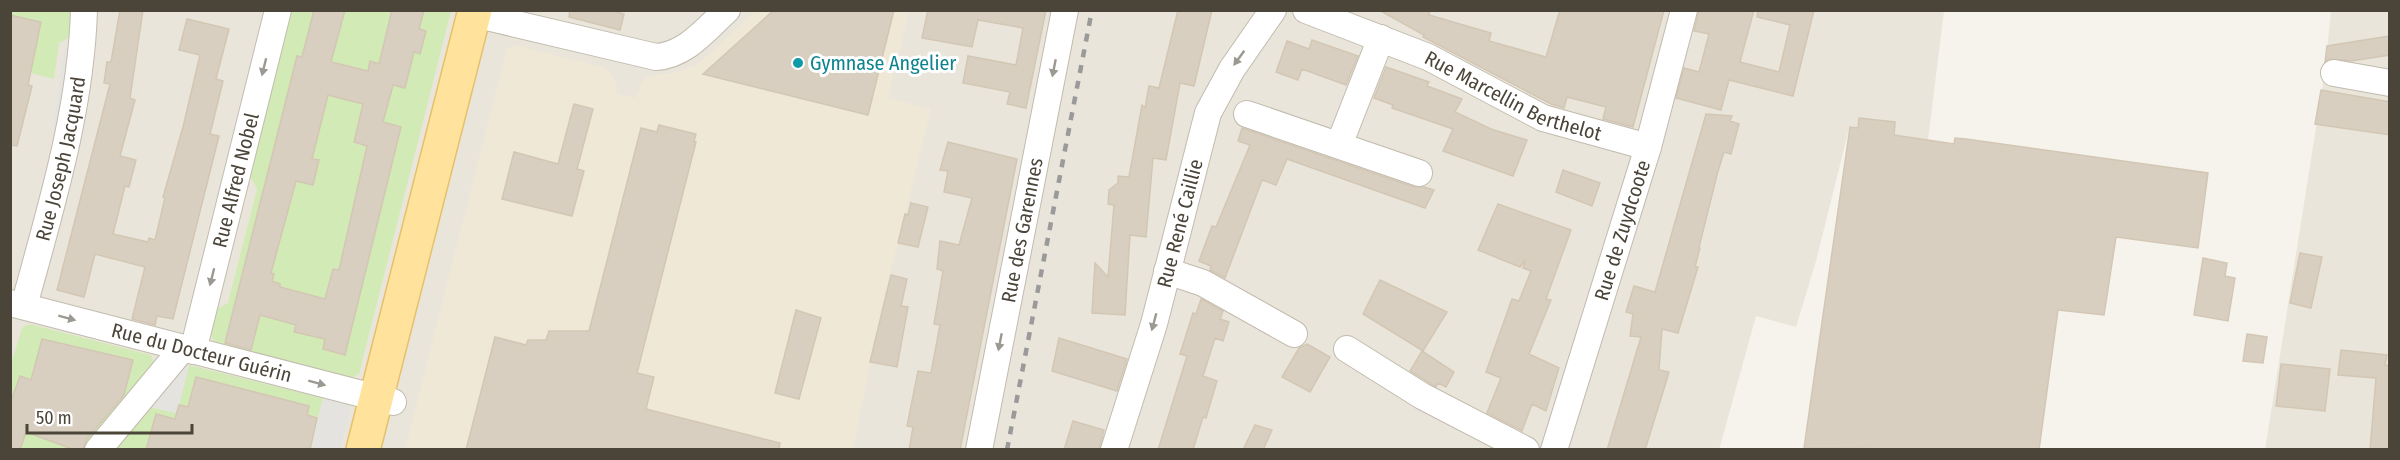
<svg xmlns="http://www.w3.org/2000/svg" width="2400" height="460" font-family="'Fira Sans Condensed',sans-serif">
<rect width="100%" height="100%" fill="#f6f3ec"/>
<path fill="#eae5da" d="M10,11H1944L1928,140L1849,129L1816,261L1796,327L1756,316L1719,450L11,449Z
M2331,11H2389V449L2265,450L2325,71Z"/>
<path fill="#efe8d6" d="M756,11H909L888,98L931,109L880,314L853,449L405,450L507,49L516,45L606,68L614,78L617,88L616,94L636,98L643,80L649,76L673,73L697,65Z"/>
<path fill="#d2eab5" d="M11,11H71L70,37L59,43L54,79L11,68Z
M292,11H451L359,374L351,378L220,345L215,343L210,334L215,310L228,303L257,189L250,176Z
M29,324L151,355L155,366L85,450L11,449L10,368L22,328Z
M189,365L323,398L311,447L321,449L113,450L149,407L177,413Z"/>
<path fill="#e5e3e0" d="M459,28L370,374L365,368L451,31Z
M75,33L60,136L53,129L64,51Z
M186,364L189,365L177,413L149,407Z
M323,398L351,405L340,449H321L311,447Z"/>
<path fill="#d8cfc1" stroke="#d3c7b4" stroke-width="1.5" fill-rule="evenodd" d="M120,10H143L130,98L135,100L120,156L136,160L129,187L125,186L113,234L148,242L149,238L155,240L165,198L163,197L183,127L200,55L179,50L187,19L229,29L216,79L223,81L210,134L219,136L173,319L157,316L155,325L132,319L145,267L95,254L84,297L57,290L110,84L104,83L107,62H111Z
M314,10H345L331,62L368,71L370,61L379,64L392,10H424L419,29L426,31L420,54L414,52L405,88L393,85L383,122L401,127L345,355L323,349L325,339L294,332L296,325L260,315L251,350L225,343L297,56L302,57ZM328,95L363,104L354,142L367,146L339,270L333,269L325,299L280,287V284L272,281L274,274L271,273L296,181L313,185L319,160L312,159Z
M570,10H610L624,14L620,30L569,17Z
M774,10H894L868,115L703,74Z
M928,10H1046L1026,108L1007,104L1010,92L963,83L968,56L1016,65L1023,28L978,20L972,47L922,38Z
M1178,10H1212L1194,86L1180,83L1166,160L1153,158L1146,237L1130,235L1125,315L1092,313L1095,263L1108,277L1114,205L1108,204L1109,190L1118,183V176L1129,177L1142,105L1145,108L1149,86L1159,88Z
M1379,10H1430L1429,15L1491,33L1489,41L1546,57L1560,10H1664L1633,127L1603,119L1606,107L1567,97L1564,108L1551,104L1423,37L1424,35Z
M1699,10H1754L1740,62L1779,72L1790,25L1757,17L1758,10H1814L1793,96L1729,80L1721,110L1676,98L1684,68L1699,72L1709,34L1694,31Z
M10,15L41,22L28,85L32,86L17,146L10,145Z
M2390,36V55L2351,61L2329,59L2325,62L2327,46Z
M1312,40L1358,56L1346,85L1302,69L1298,80L1276,72L1287,41L1309,49Z
M1386,67L1429,82L1427,86L1462,99L1455,112L1491,129L1527,140L1513,176L1443,151L1453,129L1392,108L1393,105L1374,98Z
M2321,90L2390,102V135L2315,124Z
M574,104L593,109L577,169L584,171L572,216L502,199L514,152L558,164Z
M1706,114L1732,116L1730,121L1739,124L1731,154L1724,152L1718,171L1699,247L1700,248L1695,267H1698L1678,333L1662,329L1659,370L1669,372L1663,392L1645,450H1607L1641,337L1630,336L1633,314L1626,312L1634,286L1655,292Z
M1859,118L1895,122L1894,135L1954,144L1955,138L1966,139L2208,173L2198,248L2116,237L2104,315L2058,310L2039,450L1804,448L1850,127L1858,128Z
M659,125L696,134L694,141L696,142L637,373L654,377L646,409L780,443L779,450H466L495,337L526,345L528,340H546L549,331H589L641,128L657,132Z
M1242,128L1414,187H1424L1434,190L1425,208L1287,159L1276,185L1262,180L1225,278L1210,270L1211,266L1199,261L1212,226L1216,227L1250,145L1238,141Z
M948,142L1017,159L960,450H909L913,427L907,426L918,371L931,373L940,325L934,324L943,271L937,269L940,241L959,245L972,198L944,192L948,171L940,170Z
M1563,170L1600,183L1592,206L1556,192Z
M911,203L928,207L918,247L898,243L905,214L908,215Z
M1498,204L1571,230L1546,299L1551,300L1529,354L1559,368L1546,411L1532,404L1522,431L1487,413L1501,378L1486,372L1512,299L1519,301L1531,271L1523,268L1525,260L1520,267L1478,250Z
M2300,253L2322,257L2311,308L2290,303Z
M2203,258L2227,263L2225,276L2235,278L2228,321L2194,315Z
M891,275L907,279L901,306L908,307L897,367L870,362Z
M1380,280L1447,312L1423,351L1363,314Z
M1201,299L1223,311L1220,319L1229,322L1223,341L1215,338L1203,376L1217,381L1206,418L1203,417L1193,450H1158L1187,356L1180,354L1193,313L1196,314Z
M796,310L821,318L799,399L775,393Z
M2247,334L2267,337L2263,363L2243,361Z
M1059,338L1127,359L1117,391L1052,371Z
M42,339L133,360L124,395L86,440L83,450H75L26,432L20,450H10V404L20,376L31,380Z
M1307,344L1330,357L1310,392L1282,377L1299,348Z
M2341,350L2387,355L2385,365L2390,366V450H2370L2376,378L2338,375Z
M1422,351L1454,372L1446,387L1438,383L1436,387L1410,371Z
M2281,364L2330,369L2325,411L2276,406Z
M196,377L309,406L307,415L317,418L310,450H146L156,414L175,419L179,405L188,407Z
M1073,421L1104,430L1099,450H1064Z
M1255,425L1272,430L1263,450H1243Z"/>
<g fill="none" stroke-linecap="round" stroke-linejoin="round">
<g stroke="#c2bbae" stroke-width="28">
<g id="minor">
<path id="s1" d="M1306,10L1428,57L1543,118L1648,147"/>
<path d="M474,14L656,57C686,55 705,30 727,10"/>
<path d="M2334,73L2390,83"/>
<path d="M1247,114L1419,173"/>
<path d="M1339,145L1381,38"/>
<path d="M1167,271L1203,283L1294,334"/>
<path id="s2" d="M10,303L393,402"/>
<path id="s3" d="M24,306C50,210 81,111 84,10"/>
<path d="M1347,349L1422,396L1526,450"/>
<path id="s4" d="M193,351L278,10"/>
<path d="M98,450L183,348"/>
<path id="s5" d="M979,450L1065,10"/>
<path id="s6" d="M1114,450L1154,324L1208,113L1232,69L1273,10"/>
<path id="s7" d="M1554,450L1648,147L1684,10"/>
</g>
</g>
<g stroke="#e6c16a" stroke-width="36">
<path id="major" d="M363,450L475,10"/>
</g>
<use href="#minor" stroke="#fff" stroke-width="26"/>
<use href="#major" stroke="#ffe39c" stroke-width="33"/>
<path stroke="#9a9a9a" stroke-width="4.5" stroke-dasharray="8 8" stroke-linecap="butt" d="M1007,450L1092,10"/>
</g>
<defs><path id="oneway-solid" d="M-6-.8H1V-3.2L6.5 0L1 3.2V.8H-6Z" transform="scale(1.5)"/></defs>
<g fill="#9c9892">
<use href="#oneway-solid" transform="translate(1239 58) rotate(126)"/>
<use href="#oneway-solid" transform="translate(264 67) rotate(104)"/>
<use href="#oneway-solid" transform="translate(1054 68) rotate(101)"/>
<use href="#oneway-solid" transform="translate(212 277) rotate(104)"/>
<use href="#oneway-solid" transform="translate(67 318) rotate(15)"/>
<use href="#oneway-solid" transform="translate(1154 322) rotate(105)"/>
<use href="#oneway-solid" transform="translate(1000 342) rotate(101)"/>
<use href="#oneway-solid" transform="translate(317 383) rotate(15)"/>
</g>
<circle fill="#0f9aa8" stroke="#fff" stroke-width="2" cx="798" cy="63" r="6"/>
<g text-anchor="middle" stroke-width="6" stroke-linejoin="round" paint-order="stroke">
<g font-size="20" fill="#0d838f" stroke="#fff" text-anchor="start">
<text x="810" y="70">Gymnase Angelier</text>
</g>
<g font-size="20" fill="#4b4439" stroke="#fff">
<text dy="7" stroke="none"><textPath href="#s1" startOffset="225">Rue Marcellin Berthelot</textPath></text>
<text dy="7" stroke="none"><textPath href="#s3" startOffset="152">Rue Joseph Jacquard</textPath></text>
<text dy="7" stroke="none"><textPath href="#s4" startOffset="176">Rue Alfred Nobel</textPath></text>
<text dy="7" stroke="none"><textPath href="#s6" startOffset="236">Rue René Caillie</textPath></text>
<text dy="7" stroke="none"><textPath href="#s5" startOffset="224">Rue des Garennes</textPath></text>
<text dy="7" stroke="none"><textPath href="#s7" startOffset="230">Rue de Zuydcoote</textPath></text>
<text dy="7" stroke="none"><textPath href="#s2" startOffset="198">Rue du Docteur Guérin</textPath></text>
</g>
</g>
<rect width="2400" height="460" fill="none" stroke="#4b4439" stroke-width="24"/>
<path d="M27 424v9h165v-9" fill="none" stroke="#4b4439" stroke-width="3"/>
<text x="36" y="424" font-size="18" fill="#4b4439" stroke="#ffffff" stroke-width="4.5" paint-order="stroke">50 m</text>
</svg>
